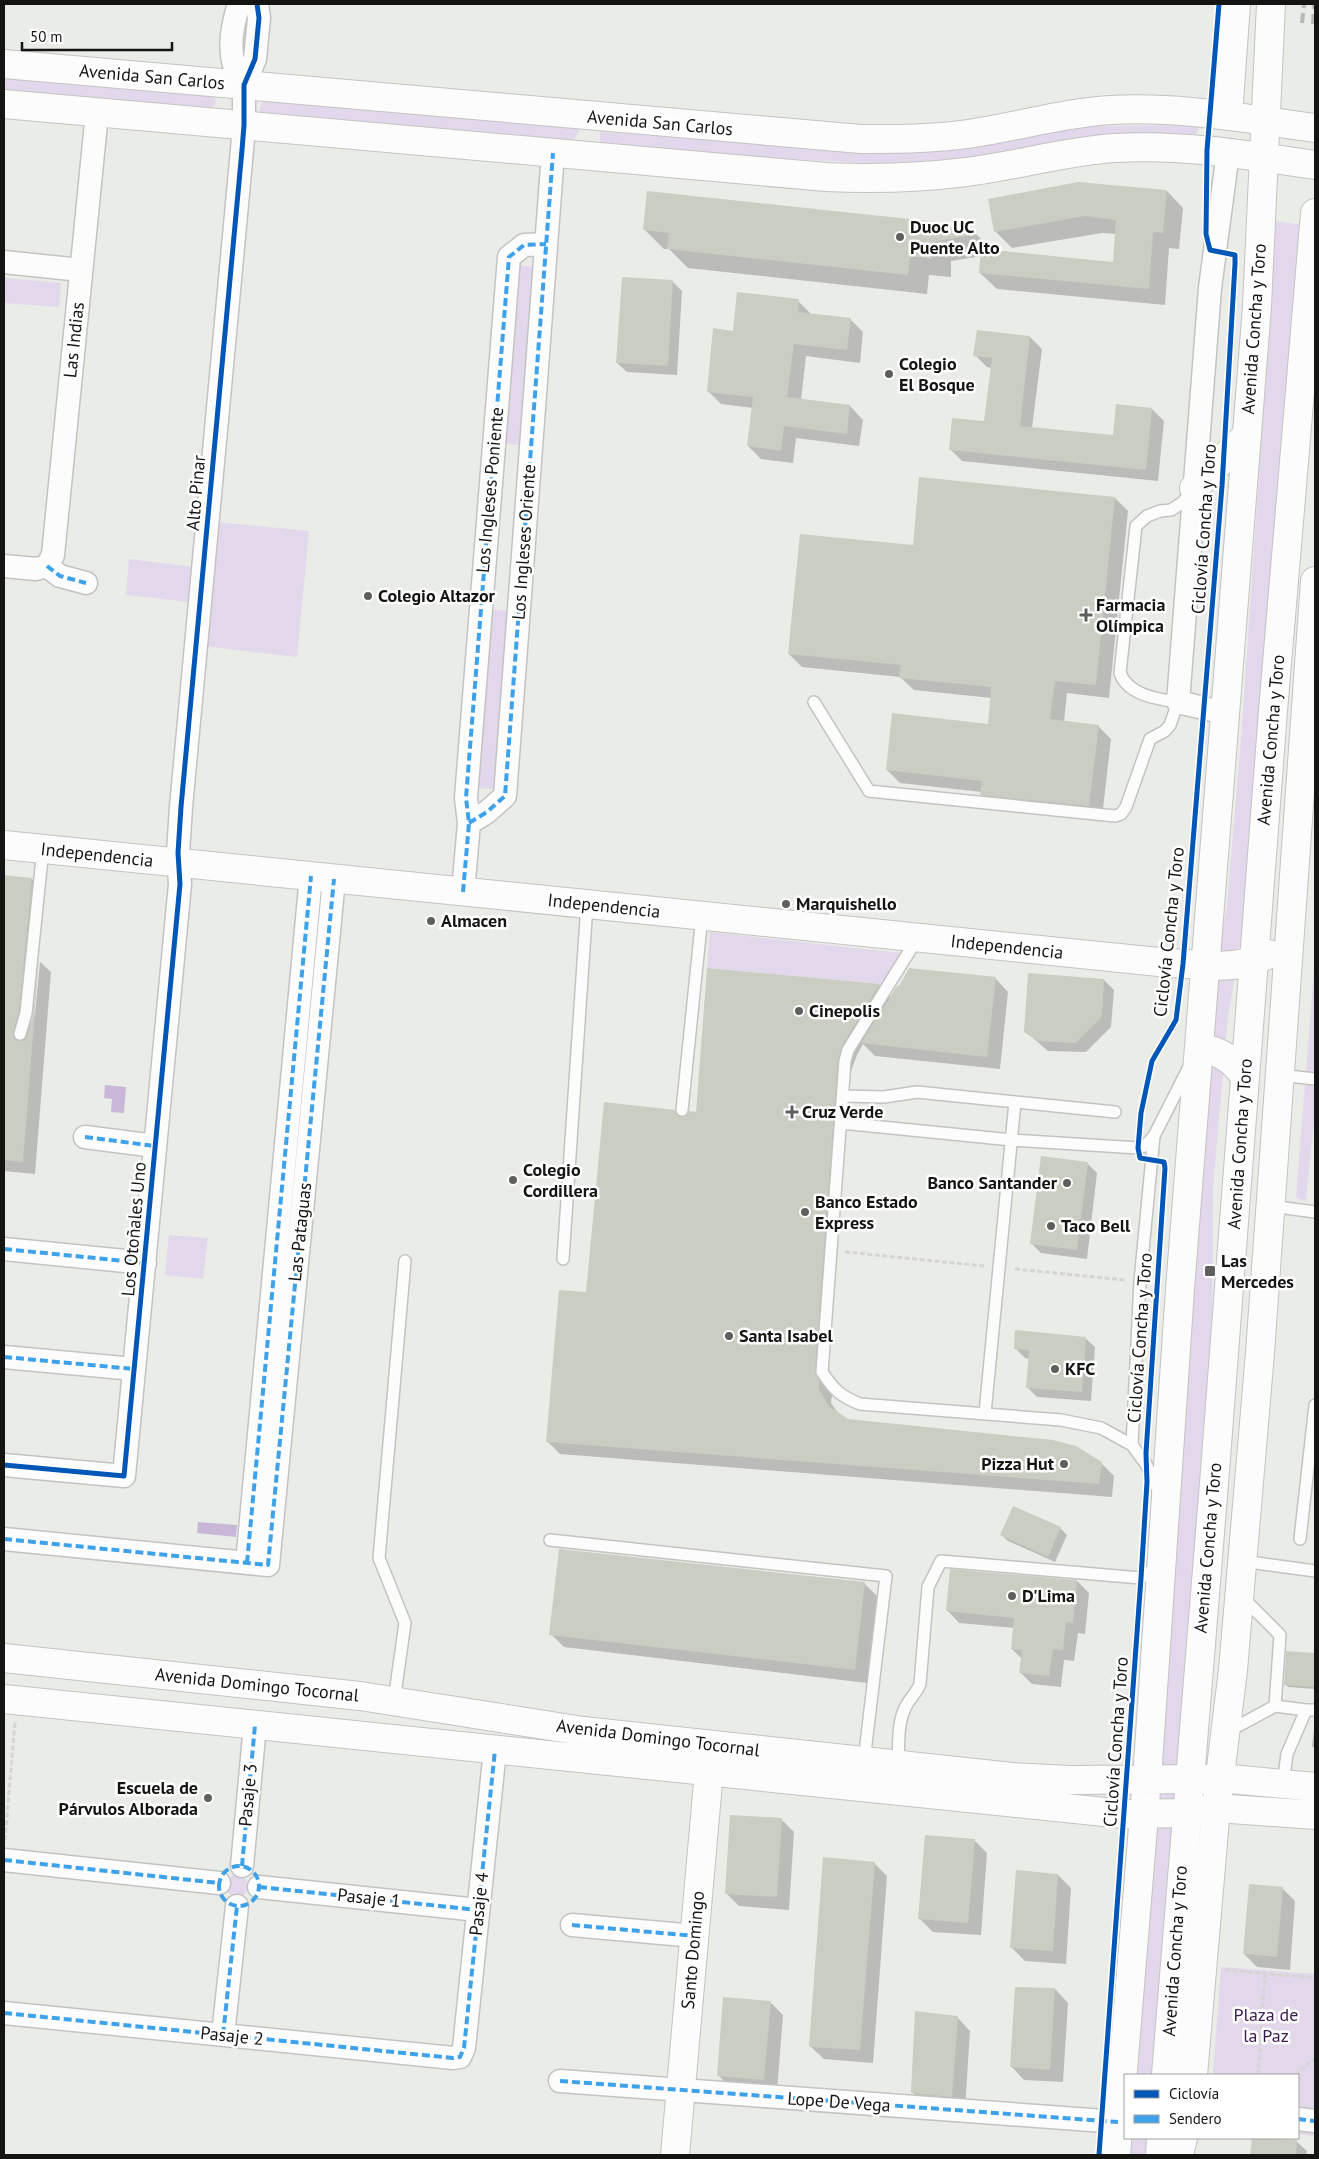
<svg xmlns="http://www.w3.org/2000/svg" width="1319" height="2159" font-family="'PT Sans',sans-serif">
<rect width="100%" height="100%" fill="#eaece8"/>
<path fill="#e2d7eb" d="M4,71L214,94L216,102L213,108L208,109L4,92Z
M267,100L581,127L571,145L258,115L262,103Z
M1200,125L1195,137L952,163L908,165L752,157L600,142V132L770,143L1040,134L1091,126Z
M1273,221L1303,225L1244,922L1228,1016L1213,1187L1212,1420L1157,2075H1136L1165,1727L1175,1530L1214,983L1227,905L1241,740L1261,446Z
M518,265L538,267L524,445L504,444Z
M4,278L61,283L59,307L4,303Z
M215,522L309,531L297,657L203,646L207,604L126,595L129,559L210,569Z
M489,609L509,611L495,789L475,788Z
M710,932L901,953L881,984L707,968Z
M1315,957V1111L1306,1201L1296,1198Z
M169,1235L208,1238L203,1279L165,1275Z
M226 1886a11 11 0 1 1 22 0a11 11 0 1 1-22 0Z
M1221,1967L1315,1974V2136L1298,2134V2075H1213Z
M1130,2138H1151L1150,2155H1129Z"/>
<path fill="#c8b7d6" d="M105,1085L126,1087L124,1113L111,1112L112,1099L104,1098Z
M198,1522L237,1525L236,1537L197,1533Z"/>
<path fill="#0003" d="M1167,191L1183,208L1179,249L1169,248L1165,305L997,289L980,273L982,256L951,261V277L929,275L927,294L688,268L669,249H664L645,230L937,223L942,228L973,231L992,250L1114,263L1116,234L1102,233L1012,248L995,231Z
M672,281L682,291L677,375L627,372L617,363Z
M798,301L811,314L850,319L863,332L860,363L806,356L801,400L850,406L863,420L859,446L796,438L793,463L761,459L748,446L753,408L721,404L708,391L734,332Z
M978,331L1030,337L1042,349L1032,428L1115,436L1152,409L1164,421L1158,481L962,461L950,449L985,423L992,368L987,367L975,355Z
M1115,498L1128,511L1109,698L1067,693L1064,722L1098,726L1111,739L1102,818L995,807L982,792L900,783L887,770L989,725L992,698L914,690L900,677L802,667L789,654L914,546Z
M4,876L32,879L44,891L30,1024L35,1014L40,962L51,972L35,1174L4,1171Z
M708,970L879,985L891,997L995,978L1008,992L1000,1069L875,1056L863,1044L857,1055L850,1074L827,1385L832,1395L831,1403L838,1413L848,1421L1101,1463L1114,1476L1112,1497L560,1454L547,1441L587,1293L674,1111L682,1118L697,1113Z
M1104,980L1114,990L1111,1027L1086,1052L1048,1051L1025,1031Z
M1088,1164L1097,1173L1087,1259L1041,1253L1031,1243Z
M1085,1338L1095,1347L1091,1401L1037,1397L1027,1387L1029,1359L1025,1358L1015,1348Z
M1060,1528L1067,1535L1055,1562L1008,1541L1002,1535Z
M951,1571L1077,1581L1089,1593L1085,1634L1078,1633L1074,1661L1064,1660L1061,1687L1032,1684L1020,1672L1022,1659L1012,1649L1014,1628L959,1623L948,1611Z
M864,1583L877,1596L867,1683L564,1647L551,1634Z
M1288,1652L1315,1655V1689L1288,1687L1285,1684Z
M1315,1722V1749L1312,1746Z
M781,1819L794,1832L789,1910L739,1906L726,1893Z
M974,1840L987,1853L981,1935L933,1932L920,1919Z
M874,1863L887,1876L873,2063L824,2059L810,2046Z
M1058,1875L1071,1888L1066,1964L1025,1961L1012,1948Z
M1282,1888L1295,1901L1290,1970L1257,1967L1244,1954Z
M1055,1989L1068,2003L1063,2082L1024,2080L1011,2066Z
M770,2002L783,2015L777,2092L731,2088L718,2075Z
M957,2017L970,2031L965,2109L926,2106L913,2093Z
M1253,2138L1297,2142L1307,2151L1306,2155H1251Z"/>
<path fill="#cacdc2" d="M1078,182L1167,190L1163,233L1153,232L1149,289L979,273L981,249L1113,262L1116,220L1085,216L994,232L988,199Z
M647,191L937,222V226L973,230V235L932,242V259L910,256L908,275L667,249L669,233L643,230Z
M622,277L673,280L668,366L616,363Z
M737,292L799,299L798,312L851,318L847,350L794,344L787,397L850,405L847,434L784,426L781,451L747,446L753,397L707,392L713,328L733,331Z
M977,330L1030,336L1020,426L1113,435L1116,404L1152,408L1146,470L949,450L952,418L984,421L992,358L973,356Z
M919,477L1115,497L1096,685L1055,681L1050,719L1099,725L1089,806L980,795L982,781L886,770L892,713L988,724L991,687L899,678L901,665L788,654L800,534L913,545Z
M4,875L32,878L19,1012L13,1032L14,1039L18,1041L25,1040L27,1037L33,1015L39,959L23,1162L4,1160Z
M707,968L880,984L844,1042L838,1060L815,1371L819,1381V1389L829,1406L848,1419L1053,1440L1076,1446L1102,1462L1099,1484L546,1442L559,1290L586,1292L604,1102L675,1110V1113L681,1117H685L689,1111L696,1112Z
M909,968L996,977L987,1057L861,1043L897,986H899Z
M1028,973L1104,979L1102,1017L1076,1043L1037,1041L1024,1032Z
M1041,1156L1088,1162L1077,1250L1030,1244Z
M1015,1330L1086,1337L1082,1392L1026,1388L1029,1350L1014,1349Z
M1013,1506L1061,1527L1048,1557L1000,1535Z
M559,1549L865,1582L855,1670L549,1635Z
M950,1569L1077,1580L1073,1623L1066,1622L1063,1650L1053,1649L1049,1676L1019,1673L1022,1650L1011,1649L1014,1618L946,1611Z
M1286,1651L1315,1653V1687L1284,1685Z
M730,1815L782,1818L777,1897L725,1894Z
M925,1835L975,1839L968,1923L918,1919Z
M823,1857L875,1862L860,2050L809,2047Z
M1016,1870L1058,1874L1053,1951L1010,1948Z
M1249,1884L1283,1887L1277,1957L1243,1954Z
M1015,1987L1055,1988L1050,2070L1010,2067Z
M723,1997L771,2001L764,2080L717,2076Z
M915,2011L958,2016L952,2097L911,2093Z
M1252,2138L1297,2140L1296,2155H1250Z"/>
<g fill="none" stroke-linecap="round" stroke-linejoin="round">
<g stroke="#c3c4c2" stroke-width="14">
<path id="lane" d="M814,702L869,791L1115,816L1121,814L1126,807L1150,739L1165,731L1170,725L1178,702C1157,699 1128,695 1120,673L1136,526L1147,516L1160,511L1171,510L1182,503L1191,492
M917,939L848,1050L845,1061L822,1372C834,1390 840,1396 860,1404L1061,1420L1101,1428L1132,1445L1146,1464L1159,1493
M20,1034L26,1013L43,849
M1280,1075L1315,1079
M843,1096L884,1097L917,1092L1115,1112
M682,1110L702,916
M841,1123L1012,1140L1138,1148L1145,1146L1154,1136L1189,1067
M1270,1206L1315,1212
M563,1259L587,904
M985,1413L1015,1102
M1132,1445L1140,1281L1154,1136
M1300,1539L1315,1405
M550,1540L886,1576L864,1761
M1242,1561L1315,1571
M394,1701L405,1623L379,1558L405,1261
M1275,1706L1306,1710
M1227,1732L1275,1706L1280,1635L1242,1597
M898,1765C899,1747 897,1724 905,1708C909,1699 916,1694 920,1684L928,1587L941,1561L1141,1578L1159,1565
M1283,1784L1287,1754L1306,1710H1315"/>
</g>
<g stroke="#c3c4c2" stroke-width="25">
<path id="street" d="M239,4C230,32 226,61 244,85
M4,262L81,270
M4,566L36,569L47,566
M47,566L53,555L97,113
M47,566L60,576L86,583
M1225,713L1178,702L1210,288L1228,153
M469,823L487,812L505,796L553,153
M463,892L469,823L466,798L509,257L524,245L546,244
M85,1137L155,1146
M4,1249L145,1263
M4,1357L134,1369
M4,1465L124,1476L180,884L178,853L181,807L242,150L244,125V85L255,59L259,18L257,4
M4,1539L268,1565L334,879
M247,1563L311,876
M4,1860L219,1883
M242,1866L255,1725
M259,1887L478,1910
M572,1925L695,1936
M4,2013L453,2058L460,2057L464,2048L495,1750
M223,2035L237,1906
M560,2081L1118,2122
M1298,2119L1315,2121"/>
</g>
<g stroke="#c3c4c2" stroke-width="30">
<path id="secondary" d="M4,64L861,139C897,139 932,139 968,134C1016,127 1062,113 1111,110C1180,106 1247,119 1315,128
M4,104L826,177C873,179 919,178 966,172C1016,166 1065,151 1115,148C1182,144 1249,155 1315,165
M1228,115L1236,4
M4,845L1169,963L1205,965
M1220,1778L1315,1787
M1216,1808L1315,1815
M675,2155L711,1749"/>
</g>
<g stroke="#c3c4c2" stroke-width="30">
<path id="primary" d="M1194,488L1247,435
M1205,965C1228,967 1248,965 1269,954
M1199,1048C1219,1050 1234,1060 1245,1077
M4,1658L360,1696L583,1731L1012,1777L1070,1780L1206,1779
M4,1699L1124,1814L1186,1813L1202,1810
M1166,2075L1215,1471L1273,711L1315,213
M1193,2075L1216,1808L1233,1670L1260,1353L1315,581
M1116,2155L1147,1779L1180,1289L1257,306L1271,4
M1160,2155L1161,2138
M1179,2155L1183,2138"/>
</g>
<path stroke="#d5d5d4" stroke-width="3" stroke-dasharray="5 2.5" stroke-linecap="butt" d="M845,1252L984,1266
M1015,1269L1125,1280
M5,1840L15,1722
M1225,1970L1315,1978
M1258,2075L1265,1974
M1295,2075L1315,2058"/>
<use href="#lane" stroke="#fcfcfc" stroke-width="11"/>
<use href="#street" stroke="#fcfcfc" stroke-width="22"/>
<use href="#secondary" stroke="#fcfcfc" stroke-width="28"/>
<use href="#primary" stroke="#fcfcfc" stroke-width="28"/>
<path stroke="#b8b9b8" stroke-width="4" stroke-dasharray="10 5" stroke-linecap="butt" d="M1302,23L1304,4
M1313,24L1314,4"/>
<path stroke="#3da2ea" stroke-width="4" stroke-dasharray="8 4" stroke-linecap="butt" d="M47,566L60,576L86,583
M469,823L487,812L505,796L553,153
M463,892L469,823L466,798L509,257L524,245L546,244
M85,1137L155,1146
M4,1249L145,1263
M4,1357L134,1369
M4,1539L268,1565L334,879
M247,1563L311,876
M4,1860L219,1883
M219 1886a20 20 0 1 1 40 0a20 20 0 1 1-40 0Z
M242,1866L255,1725
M259,1887L478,1910
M572,1925L695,1936
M4,2013L453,2058L460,2057L464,2048L495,1750
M223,2035L237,1906
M560,2081L1118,2122
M1298,2119L1315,2121"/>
<g stroke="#fff" stroke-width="8">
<path id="cycleway" d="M4,1465L124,1476L180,884L178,853L181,807L242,150L244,125V85L255,59L259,18L257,4
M1099,2155L1141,1578L1147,1482L1146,1453L1165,1168L1164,1162L1140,1158L1138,1148L1141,1113L1152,1061L1176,1020L1183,964L1222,486L1235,264V255L1210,250L1206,234L1207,150L1219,4"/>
</g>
<use href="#cycleway" stroke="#0057b8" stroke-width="5"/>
</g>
<g fill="#5f605e" stroke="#fff" stroke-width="2">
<circle cx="900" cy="237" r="5"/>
<circle cx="889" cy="374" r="5"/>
<circle cx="368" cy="596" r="5"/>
<path d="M1083.5 607.5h5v5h5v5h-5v5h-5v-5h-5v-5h5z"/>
<circle cx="786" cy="904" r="5"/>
<circle cx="431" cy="921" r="5"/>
<circle cx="799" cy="1011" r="5"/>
<path d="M789.5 1104.5h5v5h5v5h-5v5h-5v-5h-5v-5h5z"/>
<circle cx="513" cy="1180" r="5"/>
<circle cx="1067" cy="1183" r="5"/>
<circle cx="805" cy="1212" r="5"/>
<circle cx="1051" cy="1226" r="5"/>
<rect x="1204" y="1265" width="12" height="12" rx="2.5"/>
<circle cx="729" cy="1336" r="5"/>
<circle cx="1055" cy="1369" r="5"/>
<circle cx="1064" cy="1464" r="5"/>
<circle cx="1012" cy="1596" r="5"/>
<circle cx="208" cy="1798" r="5"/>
</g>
<g text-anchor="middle" stroke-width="5" stroke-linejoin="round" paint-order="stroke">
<g font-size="18" fill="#141513" stroke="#fff">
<text transform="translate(152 77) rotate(5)" y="6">Avenida San Carlos</text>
<text transform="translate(660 123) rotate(5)" y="6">Avenida San Carlos</text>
<text transform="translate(1254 329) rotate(-86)" y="6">Avenida Concha y Toro</text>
<text transform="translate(74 340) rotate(-84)" y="6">Las Indias</text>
<text transform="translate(490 490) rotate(-85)" y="6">Los Ingleses Poniente</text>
<text transform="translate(196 493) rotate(-85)" y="6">Alto Pinar</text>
<text transform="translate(1204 529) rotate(-86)" y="6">Ciclovía Concha y Toro</text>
<text transform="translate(524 542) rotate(-86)" y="6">Los Ingleses Oriente</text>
<text transform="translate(1271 740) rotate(-85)" y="6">Avenida Concha y Toro</text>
<text transform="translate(97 855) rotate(6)" y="6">Independencia</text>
<text transform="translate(604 906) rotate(6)" y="6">Independencia</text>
<text transform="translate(1169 932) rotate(-84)" y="6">Ciclovía Concha y Toro</text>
<text transform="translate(1007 947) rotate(6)" y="6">Independencia</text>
<text transform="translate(1240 1144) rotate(-86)" y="6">Avenida Concha y Toro</text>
<text transform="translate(134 1229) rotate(-85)" y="6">Los Otoñales Uno</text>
<text transform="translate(300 1232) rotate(-84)" y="6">Las Pataguas</text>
<text transform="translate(1140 1338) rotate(-86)" y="6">Ciclovía Concha y Toro</text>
<text transform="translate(1208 1548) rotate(-85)" y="6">Avenida Concha y Toro</text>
<text transform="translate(257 1685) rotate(6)" y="6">Avenida Domingo Tocornal</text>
<text transform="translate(658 1738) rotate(7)" y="6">Avenida Domingo Tocornal</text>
<text transform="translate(1116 1742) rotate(-86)" y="6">Ciclovía Concha y Toro</text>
<text transform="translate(248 1795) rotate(-85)" y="6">Pasaje 3</text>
<text transform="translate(369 1898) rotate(6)" y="6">Pasaje 1</text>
<text transform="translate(479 1904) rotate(-84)" y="6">Pasaje 4</text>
<text transform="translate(693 1950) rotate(-85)" y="6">Santo Domingo</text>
<text transform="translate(1175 1951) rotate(-86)" y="6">Avenida Concha y Toro</text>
<text transform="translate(232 2036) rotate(6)" y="6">Pasaje 2</text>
<text transform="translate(839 2102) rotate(4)" y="6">Lope De Vega</text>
</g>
<g font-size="18" font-weight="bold" fill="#141513" stroke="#fff" text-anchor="start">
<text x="910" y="233">Duoc UC<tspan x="910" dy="21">Puente Alto</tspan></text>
<text x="899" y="370">Colegio<tspan x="899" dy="21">El Bosque</tspan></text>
<text x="378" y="602">Colegio Altazor</text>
<text x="1096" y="611">Farmacia<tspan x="1096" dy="21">Olímpica</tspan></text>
<text x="796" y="910">Marquishello</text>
<text x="441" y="927">Almacen</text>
<text x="809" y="1017">Cinepolis</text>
<text x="802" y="1118">Cruz Verde</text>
<text x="523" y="1176">Colegio<tspan x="523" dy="21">Cordillera</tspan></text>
<text x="1057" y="1189" text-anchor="end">Banco Santander</text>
<text x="815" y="1208">Banco Estado<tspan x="815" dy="21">Express</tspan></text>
<text x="1061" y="1232">Taco Bell</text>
<text x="1221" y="1267">Las<tspan x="1221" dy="21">Mercedes</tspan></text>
<text x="739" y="1342">Santa Isabel</text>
<text x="1065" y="1375">KFC</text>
<text x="1054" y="1470" text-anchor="end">Pizza Hut</text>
<text x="1022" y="1602">D'Lima</text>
<text x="198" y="1794" text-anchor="end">Escuela de<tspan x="198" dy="21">Párvulos Alborada</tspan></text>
</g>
<g font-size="18" fill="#3b1951" stroke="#fff">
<text x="1266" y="2021">Plaza de<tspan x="1266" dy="21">la Paz</tspan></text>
</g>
</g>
<rect width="1319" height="2159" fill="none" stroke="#141513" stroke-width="10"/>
<rect x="1124" y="2074" width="175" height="65" fill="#ffffff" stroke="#a1a1a1"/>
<rect x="1134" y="2090" width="25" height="8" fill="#0057b8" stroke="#a1a1a1"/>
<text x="1169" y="2099" font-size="15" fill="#141513">Ciclovía</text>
<rect x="1134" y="2115" width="25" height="8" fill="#3da2ea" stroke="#a1a1a1"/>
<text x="1169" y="2124" font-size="15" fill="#141513">Sendero</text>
<path d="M22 42v8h150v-8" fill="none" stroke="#141513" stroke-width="2.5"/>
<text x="30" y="42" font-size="15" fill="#141513" stroke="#ffffff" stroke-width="4" paint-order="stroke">50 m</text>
</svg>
